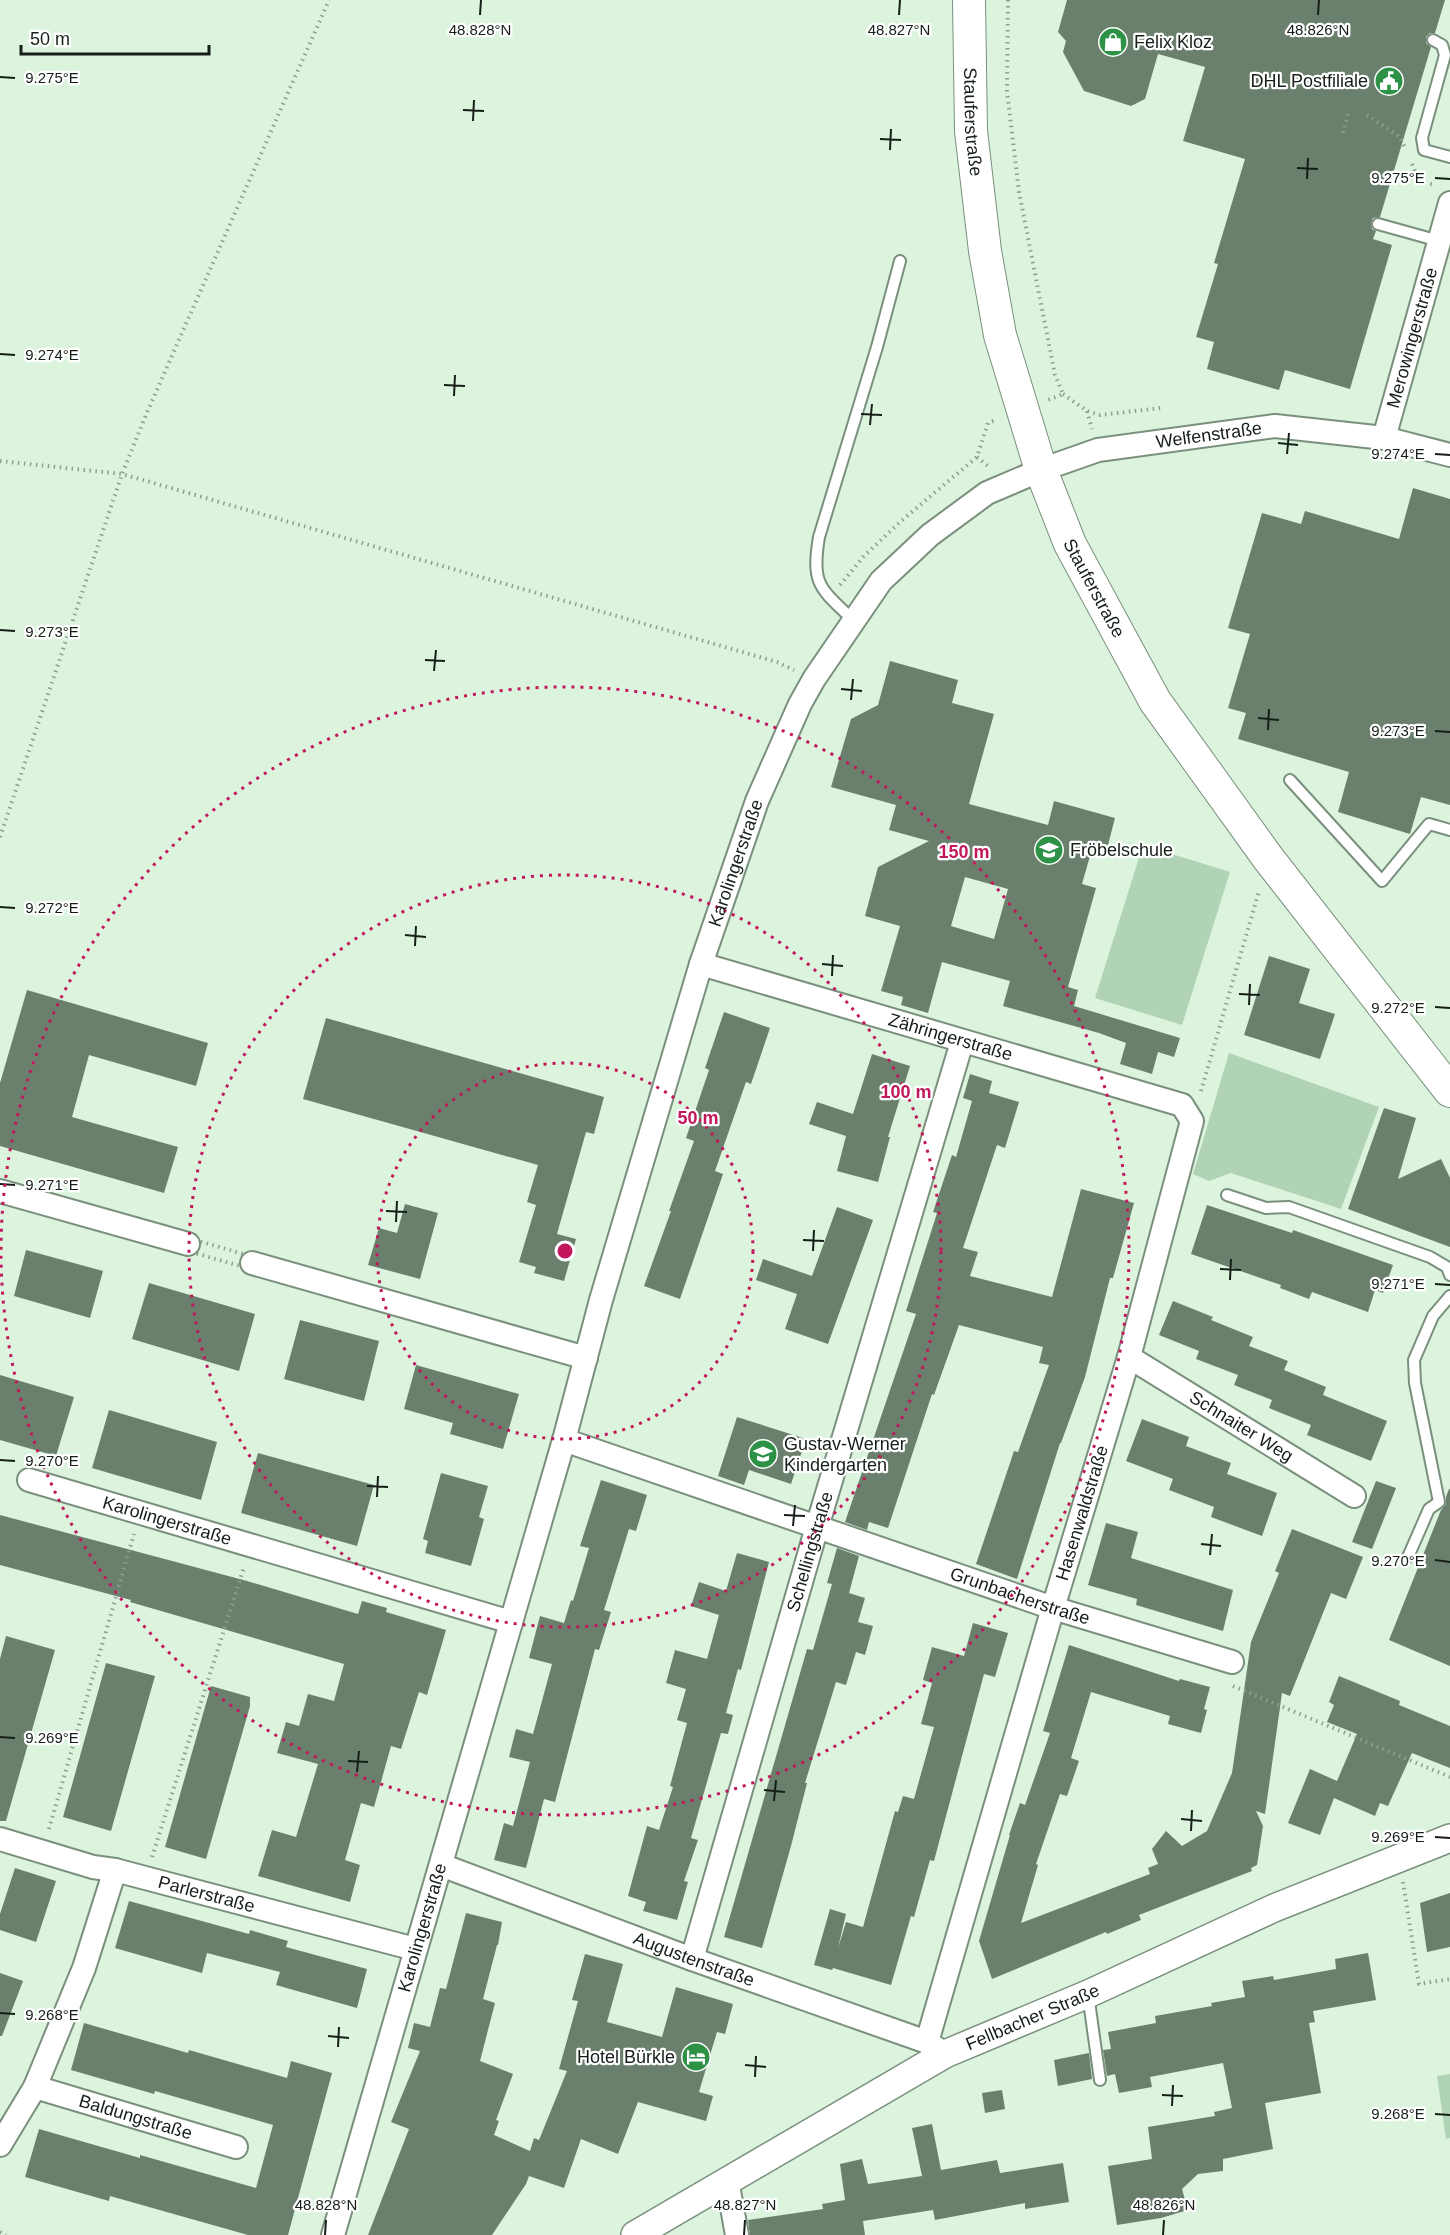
<svg xmlns="http://www.w3.org/2000/svg" width="1450" height="2235" font-family="Arial,sans-serif">
<rect width="100%" height="100%" fill="#dcf4de"/>
<path fill="#b1d3b5" d="M1143,845L1230,872L1182,1025L1095,998Z
M1229,1053L1379,1107L1341,1209L1231,1173L1209,1181L1193,1174Z
M1450,2074V2138L1446,2139L1437,2076Z"/>
<path fill="#6a806d" fill-rule="evenodd" d="M1067,0H1445L1435,33H1430L1426,37V43L1431,47L1380,217L1373,218L1371,223L1372,229L1376,231L1373,239L1392,245L1350,389L1285,370L1279,390L1207,369L1214,342L1196,337L1218,264L1214,263L1245,159L1183,141L1205,67L1158,54L1145,99L1131,106L1084,91L1063,52L1066,41L1058,32Z
M1413,488L1450,499V805L1421,797L1410,834L1338,812L1349,772L1238,739L1246,713L1228,708L1250,634L1228,628L1262,513L1301,524L1305,511L1399,539Z
M890,661L958,680L952,703L994,714L969,804L1048,825L1054,801L1115,818L1108,845L1094,842L1082,884L1096,888L1068,987L1078,990L1074,1006L1180,1038L1174,1057L1158,1052L1152,1074L1120,1064L1126,1043L1099,1033L1003,1006L1010,981L942,962L928,1013L901,1005L903,997L881,991L900,926L865,916L878,867L929,841L889,830L896,805L831,787L851,719L878,705ZM965,877L1008,889L994,939L951,926Z
M1269,956L1310,969L1299,1003L1335,1014L1320,1059L1244,1035Z
M27,990L208,1043L196,1086L89,1055L72,1117L178,1147L164,1193L0,1146V1083Z
M724,1012L770,1028L751,1084L746,1082L715,1171L723,1174L680,1299L644,1286L671,1211H669L694,1141L686,1138L709,1070L705,1068Z
M326,1018L604,1097L594,1134L586,1132L557,1234L576,1239L564,1281L534,1273L536,1267L519,1262L536,1205L527,1202L538,1165L303,1099Z
M872,1054L910,1066L888,1137H890L878,1182L837,1171L846,1136L809,1124L817,1102L853,1114Z
M970,1074L992,1081L989,1093L1019,1102L1005,1148L997,1145L963,1248L978,1252L970,1276L1052,1297L1081,1189L1134,1203L1113,1278H1110L1085,1377L1061,1443H1060L1017,1579L976,1564L1014,1451L1018,1452L1049,1365L1039,1363L1043,1347L959,1325L934,1395L932,1394L888,1528L869,1522L867,1530L845,1522L916,1314L906,1311L937,1213L933,1212L952,1155L956,1157L972,1101L963,1098Z
M1384,1108L1416,1118L1398,1179L1441,1159L1450,1178V1247L1348,1209Z
M405,1204L438,1213L420,1279L368,1265L379,1228L397,1233Z
M1207,1205L1292,1233L1293,1230L1393,1265L1383,1293L1375,1290L1368,1312L1312,1292L1309,1299L1280,1288L1281,1285L1191,1254Z
M837,1207L873,1220L828,1344L785,1329L797,1294L756,1280L763,1259L812,1276Z
M26,1250L103,1271L90,1318L14,1296Z
M149,1283L255,1314L239,1371L132,1339Z
M1173,1301L1213,1317L1211,1320L1253,1337L1249,1346L1288,1361L1284,1370L1326,1387L1323,1395L1387,1421L1371,1461L1307,1435L1311,1425L1269,1408L1272,1400L1234,1385L1238,1375L1196,1359L1199,1351L1159,1335Z
M300,1320L379,1341L364,1401L284,1379Z
M416,1365L519,1394L503,1449L450,1434L453,1423L404,1409Z
M0,1375L74,1397L56,1456L0,1440Z
M109,1410L217,1442L201,1500L92,1468Z
M737,1417L806,1439L791,1484L749,1470L744,1485L718,1476Z
M1142,1419L1189,1437L1186,1446L1231,1463L1227,1474L1277,1493L1262,1536L1211,1517L1214,1507L1169,1490L1173,1479L1126,1461Z
M258,1453L374,1485L357,1546L241,1513Z
M441,1473L488,1486L479,1517L484,1519L471,1566L425,1553L428,1541L423,1539Z
M601,1480L647,1495L636,1531L629,1529L604,1610L611,1612L599,1650L595,1649L555,1802L544,1799L526,1868L494,1860L504,1823L513,1826L530,1762L509,1757L516,1729L533,1734L552,1664L529,1658L540,1616L564,1623L571,1600L573,1601L589,1548L580,1546Z
M1376,1481L1396,1488L1372,1549L1352,1542Z
M1449,1489H1450V1666L1389,1640L1441,1510L1446,1504V1497Z
M0,1515L247,1581L358,1614L362,1601L387,1608L386,1612L446,1630L427,1695L419,1692L401,1749L391,1746L374,1807L361,1803L345,1860L360,1865L350,1902L258,1876L272,1830L296,1837L318,1764L277,1753L286,1722L299,1726L308,1694L334,1701L344,1664L130,1602L131,1600L0,1565Z
M1106,1523L1138,1532L1131,1558L1233,1590L1223,1631L1136,1605L1137,1599L1088,1585Z
M1292,1529L1363,1557L1346,1599L1331,1593L1290,1696L1282,1693L1265,1814L1256,1811L1263,1826L1257,1865L1251,1868L1252,1871L1139,1915L1141,1920L1107,1934L1106,1932L992,1979L979,1941L1010,1835H1009L1020,1803L1025,1805L1050,1733L1043,1731L1069,1645L1179,1681L1180,1679L1210,1687L1204,1709L1207,1710L1201,1733L1168,1724L1170,1716L1091,1692L1071,1758L1079,1761L1067,1796L1060,1794L1036,1864L1038,1865L1021,1923L1150,1874L1148,1868L1158,1864L1152,1849L1166,1831L1182,1846L1207,1831L1232,1773L1251,1642L1279,1573L1275,1571Z
M837,1548L859,1556L849,1593L865,1598L858,1622L873,1626L865,1655L856,1652L846,1685L836,1682L805,1783H807L791,1846L762,1948L724,1937L807,1649L813,1650L832,1584L827,1583Z
M737,1553L769,1562L741,1670L738,1669L726,1713L733,1715L728,1734L721,1733L691,1838L698,1840L684,1881L688,1882L677,1920L643,1911L646,1902L628,1896L647,1826L659,1830L673,1787L670,1786L687,1723L677,1720L686,1689L666,1683L675,1650L707,1659L719,1615L691,1606L699,1582L726,1591Z
M973,1623L1008,1633L995,1677L984,1674L934,1861L930,1860L914,1917L911,1916L891,1985L833,1968L832,1970L814,1965L830,1909L846,1914L838,1948L846,1922L863,1927L895,1811L898,1812L903,1796L914,1799L934,1727L921,1724L932,1683L923,1680L932,1647L964,1656Z
M6,1636L55,1650L6,1821H0V1659Z
M106,1663L155,1676L111,1831L63,1817Z
M1339,1676L1400,1701L1399,1705L1450,1726V1768L1412,1753L1388,1806L1380,1803L1375,1816L1334,1798L1320,1835L1288,1823L1310,1769L1337,1781L1357,1734L1327,1722L1334,1705L1329,1702Z
M211,1686L250,1697V1706L206,1859L165,1847Z
M15,1868L56,1881L36,1942L0,1930V1914Z
M1450,1893V1947L1427,1952L1420,1903Z
M129,1901L249,1934L250,1930L288,1941L286,1947L367,1969L357,2008L276,1985L280,1972L207,1953L202,1973L115,1948Z
M466,1913L502,1922L498,1945H497L483,1999L495,2003L480,2061L513,2074L496,2120L499,2121L494,2135L530,2151L534,2138L539,2140L567,2071L559,2069L578,2001L572,2000L585,1954L623,1964L607,2022L662,2037L676,1987L733,2004L725,2034L717,2032L699,2092L713,2096L706,2121L638,2102L618,2154L581,2139L564,2188L529,2176L526,2184L492,2235H368L409,2129L391,2122L420,2051L408,2048L414,2023L430,2027L440,1988L446,1989Z
M1368,1953L1376,2000L1313,2011L1315,2022L1309,2023L1321,2093L1265,2103L1273,2149L1223,2159V2171L1198,2174L1182,2189L1188,2210L1161,2218L1117,2225L1108,2166L1152,2159L1148,2127L1215,2116L1214,2112L1232,2108L1223,2063L1150,2077L1152,2087L1119,2093L1115,2074L1107,2076L1103,2050L1111,2049L1108,2032L1156,2023L1155,2016L1212,2006L1211,2003L1245,1997L1242,1981L1273,1976L1274,1980L1336,1969L1335,1959Z
M0,1973L23,1981L2,2036H0Z
M84,2023L188,2053L189,2050L287,2078L291,2061L332,2073L288,2235H248L110,2196L109,2201L25,2177L39,2129L140,2158V2155L256,2188L273,2125L155,2091L154,2094L71,2070Z
M1089,2053L1092,2079L1058,2086L1054,2060Z
M1002,2090L1005,2109L985,2113L982,2093Z
M932,2124L941,2170L997,2160L1000,2173L1063,2163L1069,2202L1025,2209V2203L935,2220L933,2210L863,2221L865,2235H750L748,2220L823,2209L822,2204L845,2200L840,2164L862,2159L868,2184L922,2176L912,2128Z"/>
<g fill="none" stroke-linecap="round" stroke-linejoin="round">
<g stroke="#7a907d" stroke-width="14">
<path id="service" d="M1433,40L1442,45L1445,55L1422,138L1424,150L1450,157
M1378,224L1439,241
M853,620C820,588 811,585 819,537L877,347L900,261
M1290,780L1382,881L1429,824L1450,830
M1227,1195L1266,1208L1289,1207L1430,1257L1447,1267L1450,1275
M1408,1557L1429,1509L1439,1502L1415,1383L1414,1360L1433,1316L1450,1296
M1088,1994L1100,2080"/>
</g>
<g stroke="#7a907d" stroke-width="26">
<g id="minor">
<path id="s1" d="M1384,438L1450,203"/>
<path id="s2" d="M701,964L1182,1105L1192,1121L1129,1357L1053,1608L927,2042"/>
<path d="M0,1191L188,1244"/>
<path d="M252,1263L586,1358"/>
<path id="s3" d="M1129,1357L1354,1496"/>
<path id="s4" d="M564,1440L1053,1608L1232,1662"/>
<path id="s5" d="M29,1480L511,1622"/>
<path id="s6" d="M0,1839L93,1867L115,1870L415,1949"/>
<path id="s7" d="M441,1865L692,1959L927,2042L939,2050"/>
<path id="s8" d="M692,1959L817,1527L962,1042"/>
<path id="s9" d="M35,2087L236,2147"/>
<path d="M0,2145L35,2087L84,1968L115,1870"/>
<path d="M727,2180L737,2235"/>
<path id="s10" d="M333,2235L564,1440L601,1300L701,964L757,801L800,704L814,679L881,581L930,535L987,493L1041,470L1098,450L1275,426L1384,438L1450,455"/>
</g>
</g>
<g stroke="#7a907d" stroke-width="30">
<g id="tertiary">
<path id="s11" d="M635,2235L945,2054L1088,1994L1274,1908L1450,1838"/>
</g>
</g>
<g stroke="#7a907d" stroke-width="34">
<g id="secondary">
<path id="s12" d="M969,0L971,131L985,251L1000,335L1041,470L1070,544L1155,701L1268,858L1450,1091"/>
</g>
</g>
<path stroke="#8d9f8e" stroke-width="4" stroke-dasharray="1.5 4.5" stroke-linecap="butt" d="M1008,0L1007,91L1019,192L1055,375L1063,394L1048,400
M1367,115L1400,137L1404,146
M1343,133L1349,110
M1412,164L1419,181L1435,185
M1063,394L1087,411L1100,415L1161,408
M1087,411L1092,429
M977,457L989,467
M0,461L122,474L777,662L794,670
M840,585L864,556L900,522L977,457L988,423L996,420
M0,837L122,474L148,410L329,0
M1201,1091L1259,891
M195,1240L247,1255L252,1263L244,1267L191,1252L188,1244Z
M1233,1686L1450,1777
M49,1829L134,1534
M152,1857L244,1567
M1403,1882L1419,1984L1450,1979
M0,2232L6,2235"/>
<use href="#service" stroke="#fff" stroke-width="10"/>
<use href="#minor" stroke="#fff" stroke-width="22"/>
<use href="#tertiary" stroke="#fff" stroke-width="27"/>
<use href="#secondary" stroke="#fff" stroke-width="32"/>
</g>
<path fill="none" stroke="#161f17" stroke-width="2" d="M480,15L481,0M899,15L900,0M1318,15L1319,0M0,77L15,78M463,110L484,111M473,121L474,100M880,139L901,140M890,150L891,129M1297,168L1318,169M1435,178L1450,179M1307,179L1308,158M0,354L15,355M444,385L465,386M454,396L455,375M861,414L882,415M870,425L872,404M1278,443L1298,445M1287,454L1289,433M1435,454L1450,455M0,630L15,631M425,660L445,661M434,671L436,650M841,689L862,691M851,700L853,679M1258,718L1279,720M1268,730L1269,709M1435,731L1450,732M0,907L15,908M405,935L426,937M415,946L416,926M822,964L843,966M832,976L833,955M1239,994L1260,995M1249,1005L1250,984M1435,1007L1450,1008M0,1184L15,1185M386,1211L407,1212M396,1222L397,1201M803,1240L824,1241M813,1251L814,1230M1220,1269L1241,1270M1230,1280L1231,1259M1435,1284L1450,1285M0,1460L15,1461M367,1486L388,1487M377,1497L378,1476M784,1515L805,1516M793,1526L795,1505M1201,1544L1221,1546M1210,1555L1212,1534M1435,1560L1450,1562M0,1737L15,1738M348,1761L368,1762M357,1772L359,1751M764,1790L785,1792M774,1801L776,1780M1181,1819L1202,1821M1191,1831L1192,1810M1435,1837L1450,1838M0,2013L15,2014M328,2036L349,2038M338,2047L339,2027M745,2065L766,2067M755,2077L756,2056M1162,2095L1183,2096M1172,2106L1173,2085M1435,2114L1450,2115M325,2235L326,2220M744,2235L745,2220M1163,2235L1164,2220"/>
<g fill="none" stroke="#c2185b" stroke-width="3" stroke-dasharray="3 6">
<circle cx="565" cy="1251" r="188"/>
<circle cx="565" cy="1251" r="376"/>
<circle cx="565" cy="1251" r="564"/>
</g>
<defs>
<g id="shop-disc" transform="scale(1.5)"><circle r="9.5" fill="#2d9146" stroke="#fff"/><path d="M-5-2.5h2.3a2.7 3.5 0 0 1 5.4 0H5L5.5 6h-11ZM-1.5-2.5h3a1.5 2.3 0 0 0-3 0Z" fill="#fff"/></g>
<g id="civic-disc" transform="scale(1.5)"><circle r="9.5" fill="#2d9146" stroke="#fff"/><path d="M-.6-6.5H3V-4.5H.6V-3L4-1V1h2V6H-6V1h2V-1L-.6-3ZM-1.2 2.5V6h2.4V2.5Z" fill="#fff"/></g>
<g id="school-disc" transform="scale(1.5)"><circle r="9.5" fill="#2d9146" stroke="#fff"/><path d="M0-5L7-2L0 1L-7-2ZM-4 1L0 2.5L4 1V4Q0 6-4 4Z" fill="#fff"/></g>
<g id="hotel-disc" transform="scale(1.5)"><circle r="9.5" fill="#2d9146" stroke="#fff"/><path d="M-6-4.5h1.5V1H6V5H4.5V3h-9V5H-6ZM-4 0a1.8 1.8 0 1 1 3.6 0ZM.5 0V-2.5h3Q6-2.5 6 0Z" fill="#fff"/></g>
</defs>
<g fill-rule="evenodd">
<use href="#shop-disc" x="1113" y="42"/>
<use href="#civic-disc" x="1389" y="81"/>
<use href="#school-disc" x="1049" y="850"/>
<use href="#school-disc" x="763" y="1454"/>
<use href="#hotel-disc" x="696" y="2057"/>
</g>
<g text-anchor="middle" stroke-width="4.5" stroke-linejoin="round" paint-order="stroke">
<g font-size="18" fill="#161f17" stroke="#fff" text-anchor="start">
<text x="1134" y="48">Felix Kloz</text>
<text x="1368" y="87" text-anchor="end">DHL Postfiliale</text>
<text x="1070" y="856">Fröbelschule</text>
<text x="784" y="1450">Gustav-Werner<tspan x="784" dy="21">Kindergarten</tspan></text>
<text x="675" y="2063" text-anchor="end">Hotel Bürkle</text>
</g>
<g font-size="18" fill="#161f17" stroke="#fff">
<text dy="6" stroke="none"><textPath href="#s12" startOffset="122">Stauferstraße</textPath></text>
<text dy="6" stroke="none"><textPath href="#s1" startOffset="104">Merowingerstraße</textPath></text>
<text dy="6" stroke="none"><textPath href="#s10" startOffset="2118">Welfenstraße</textPath></text>
<text dy="6" stroke="none"><textPath href="#s12" startOffset="608">Stauferstraße</textPath></text>
<text dy="6" stroke="none"><textPath href="#s10" startOffset="1430">Karolingerstraße</textPath></text>
<text dy="6" stroke="none"><textPath href="#s2" startOffset="260">Zähringerstraße</textPath></text>
<text dy="6" stroke="none"><textPath href="#s3" startOffset="132">Schnaiter Weg</textPath></text>
<text transform="translate(1082 1513) rotate(-73)" y="6">Hasenwaldstraße</text>
<text dy="6" stroke="none"><textPath href="#s5" startOffset="144">Karolingerstraße</textPath></text>
<text dy="6" stroke="none"><textPath href="#s8" startOffset="424">Schellingstraße</textPath></text>
<text dy="6" stroke="none"><textPath href="#s4" startOffset="482">Grunbacherstraße</textPath></text>
<text dy="6" stroke="none"><textPath href="#s6" startOffset="214">Parlerstraße</textPath></text>
<text dy="6" stroke="none"><textPath href="#s10" startOffset="320">Karolingerstraße</textPath></text>
<text dy="6" stroke="none"><textPath href="#s7" startOffset="270">Augustenstraße</textPath></text>
<text dy="6" stroke="none"><textPath href="#s11" startOffset="454">Fellbacher Straße</textPath></text>
<text dy="6" stroke="none"><textPath href="#s9" startOffset="105">Baldungstraße</textPath></text>
</g>
</g>
<g font-size="15" text-anchor="middle" fill="#161f17" stroke="#fff" stroke-width="4.5" stroke-linejoin="round" paint-order="stroke">
<text x="480" y="35">48.828°N</text>
<text x="899" y="35">48.827°N</text>
<text x="1318" y="35">48.826°N</text>
<text x="52" y="83">9.275°E</text>
<text x="1398" y="183">9.275°E</text>
<text x="52" y="360">9.274°E</text>
<text x="1398" y="459">9.274°E</text>
<text x="52" y="637">9.273°E</text>
<text x="1398" y="736">9.273°E</text>
<text x="52" y="913">9.272°E</text>
<text x="1398" y="1013">9.272°E</text>
<text x="52" y="1190">9.271°E</text>
<text x="1398" y="1289">9.271°E</text>
<text x="52" y="1466">9.270°E</text>
<text x="1398" y="1566">9.270°E</text>
<text x="52" y="1743">9.269°E</text>
<text x="1398" y="1842">9.269°E</text>
<text x="52" y="2020">9.268°E</text>
<text x="1398" y="2119">9.268°E</text>
<text x="326" y="2210">48.828°N</text>
<text x="745" y="2210">48.827°N</text>
<text x="1164" y="2210">48.826°N</text>
</g>
<circle cx="565" cy="1251" r="9" fill="#c2185b" stroke="#fff" stroke-width="3"/>
<g font-size="18" text-anchor="middle" font-weight="bold" fill="#c2185b" stroke="#fff" stroke-width="4.5" stroke-linejoin="round" paint-order="stroke">
<text x="964" y="858">150 m</text>
<text x="906" y="1098">100 m</text>
<text x="698" y="1124">50 m</text>
</g>
<path d="M21 45v9h188v-9" fill="none" stroke="#161f17" stroke-width="3"/>
<text x="30" y="45" font-size="18" fill="#161f17" stroke="#ffffff" stroke-width="4.5" paint-order="stroke">50 m</text>
</svg>
